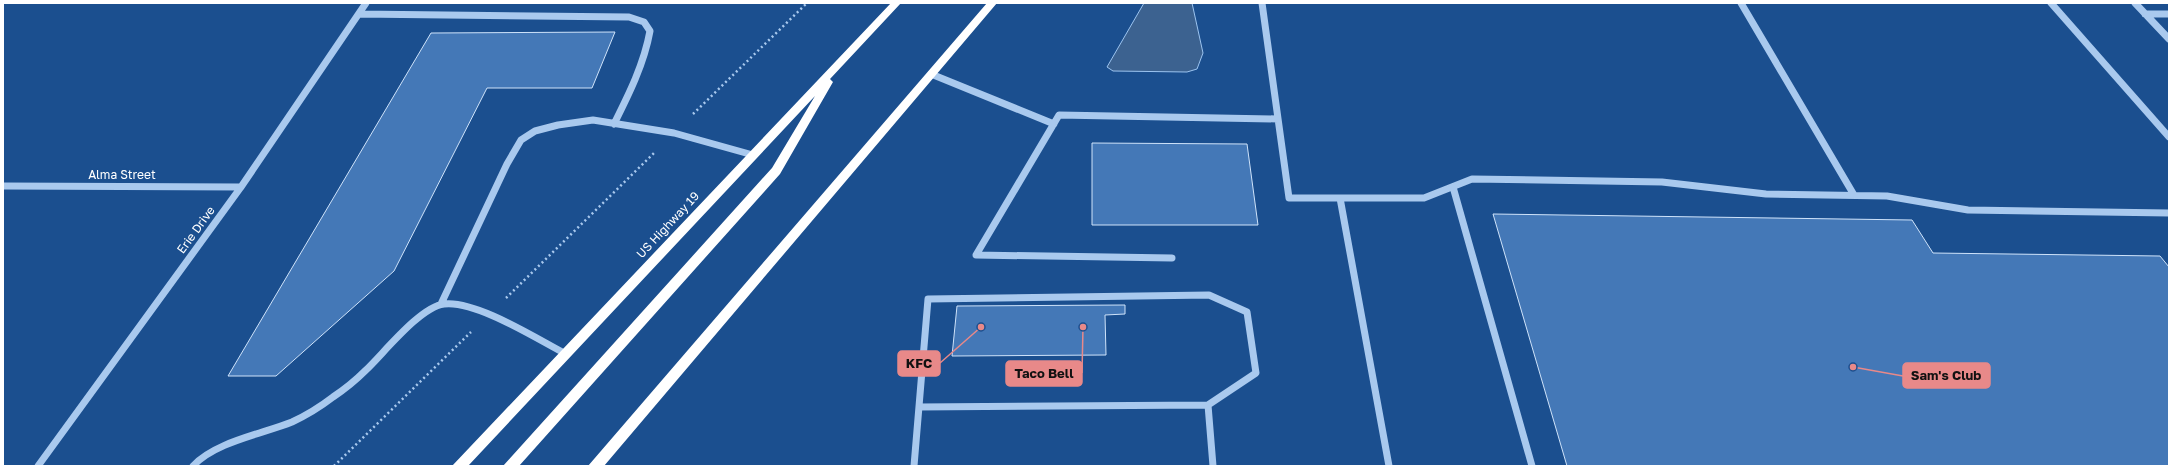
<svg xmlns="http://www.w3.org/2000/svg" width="2172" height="469" font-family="'Golos Text',sans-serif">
<rect width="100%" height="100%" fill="#1b4f8f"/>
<path fill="#3c6290" stroke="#9cc4f0" d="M1144,3H1192L1203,53L1197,69L1187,72L1113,71L1107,67Z"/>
<path fill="#4478b7" stroke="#cfe3fa" d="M615,32L592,88H487L394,271L276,376H228L431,33Z
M1092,143L1247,144L1258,225H1092Z
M1493,214L1912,220L1933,253L2160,256L2169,267V466H1567Z
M1125,305V314L1105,315L1106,355L952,356L957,306Z"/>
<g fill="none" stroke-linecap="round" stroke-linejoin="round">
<path stroke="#a9c9ee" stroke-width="2.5" stroke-dasharray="2 3" stroke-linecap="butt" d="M693,114L807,3
M506,298L654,153
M334,466L471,332"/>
<path stroke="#a9c9ee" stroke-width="7" d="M1262,3L1289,198H1424L1472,179L1662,182L1766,194L1887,196L1968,210L2169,213
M1741,3L1854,195
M2051,3L2169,137
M2135,3L2169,39
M359,14L629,17L644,22L650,31C644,64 629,94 614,124
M2145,14H2169
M931,74L1054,124
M3,186L241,187
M1453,187L1532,466
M1340,198L1389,466
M1172,258L976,255L1059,115L1278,119
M441,304L507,164L521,140L535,131L558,125L593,120L674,133L753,155
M919,407L1208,405L1213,466
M38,466L241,187L366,3
M193,466C215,442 262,434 292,422C307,415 320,407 333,397C345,389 356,380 366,370C384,353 420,307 444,304C476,300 537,339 566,354
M914,466L928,299L1209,295L1247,312L1256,373L1208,405"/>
<path fill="#fff" fill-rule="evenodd" d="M891,3H901L830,79L833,82L780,174L519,466H503L772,168L815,96L468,466H452Z
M987,3H997L604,466H588Z"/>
</g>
<g text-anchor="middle" stroke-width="3" stroke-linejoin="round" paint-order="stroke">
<g font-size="12" fill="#fff" stroke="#1b4f8f">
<text x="122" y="179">Alma Street</text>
<text transform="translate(668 225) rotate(-47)" y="4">US Highway 19</text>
<text transform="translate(196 230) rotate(-54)" y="4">Erie Drive</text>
</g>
</g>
<path fill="none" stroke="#e88989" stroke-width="1.5" d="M981 327L940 363M1083 327L1082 373M1853 367L1903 376"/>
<g fill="#e88989" stroke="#1b4f8f" stroke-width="1.5">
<circle cx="981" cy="327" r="4"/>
<circle cx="1083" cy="327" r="4"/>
<circle cx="1853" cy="367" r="4"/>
</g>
<g fill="#e88989" stroke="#e88989" stroke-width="1.5">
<rect x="898" y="351" width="42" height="25" rx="4"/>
<rect x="1006" y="361" width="76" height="25" rx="4"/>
<rect x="1903" y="363" width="87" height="25" rx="4"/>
</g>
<g font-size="13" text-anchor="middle" font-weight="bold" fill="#111">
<text x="919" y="368">KFC</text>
<text x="1044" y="378">Taco Bell</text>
<text x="1946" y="380">Sam's Club</text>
</g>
<rect width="2172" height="469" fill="none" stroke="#ffffff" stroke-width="8"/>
</svg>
